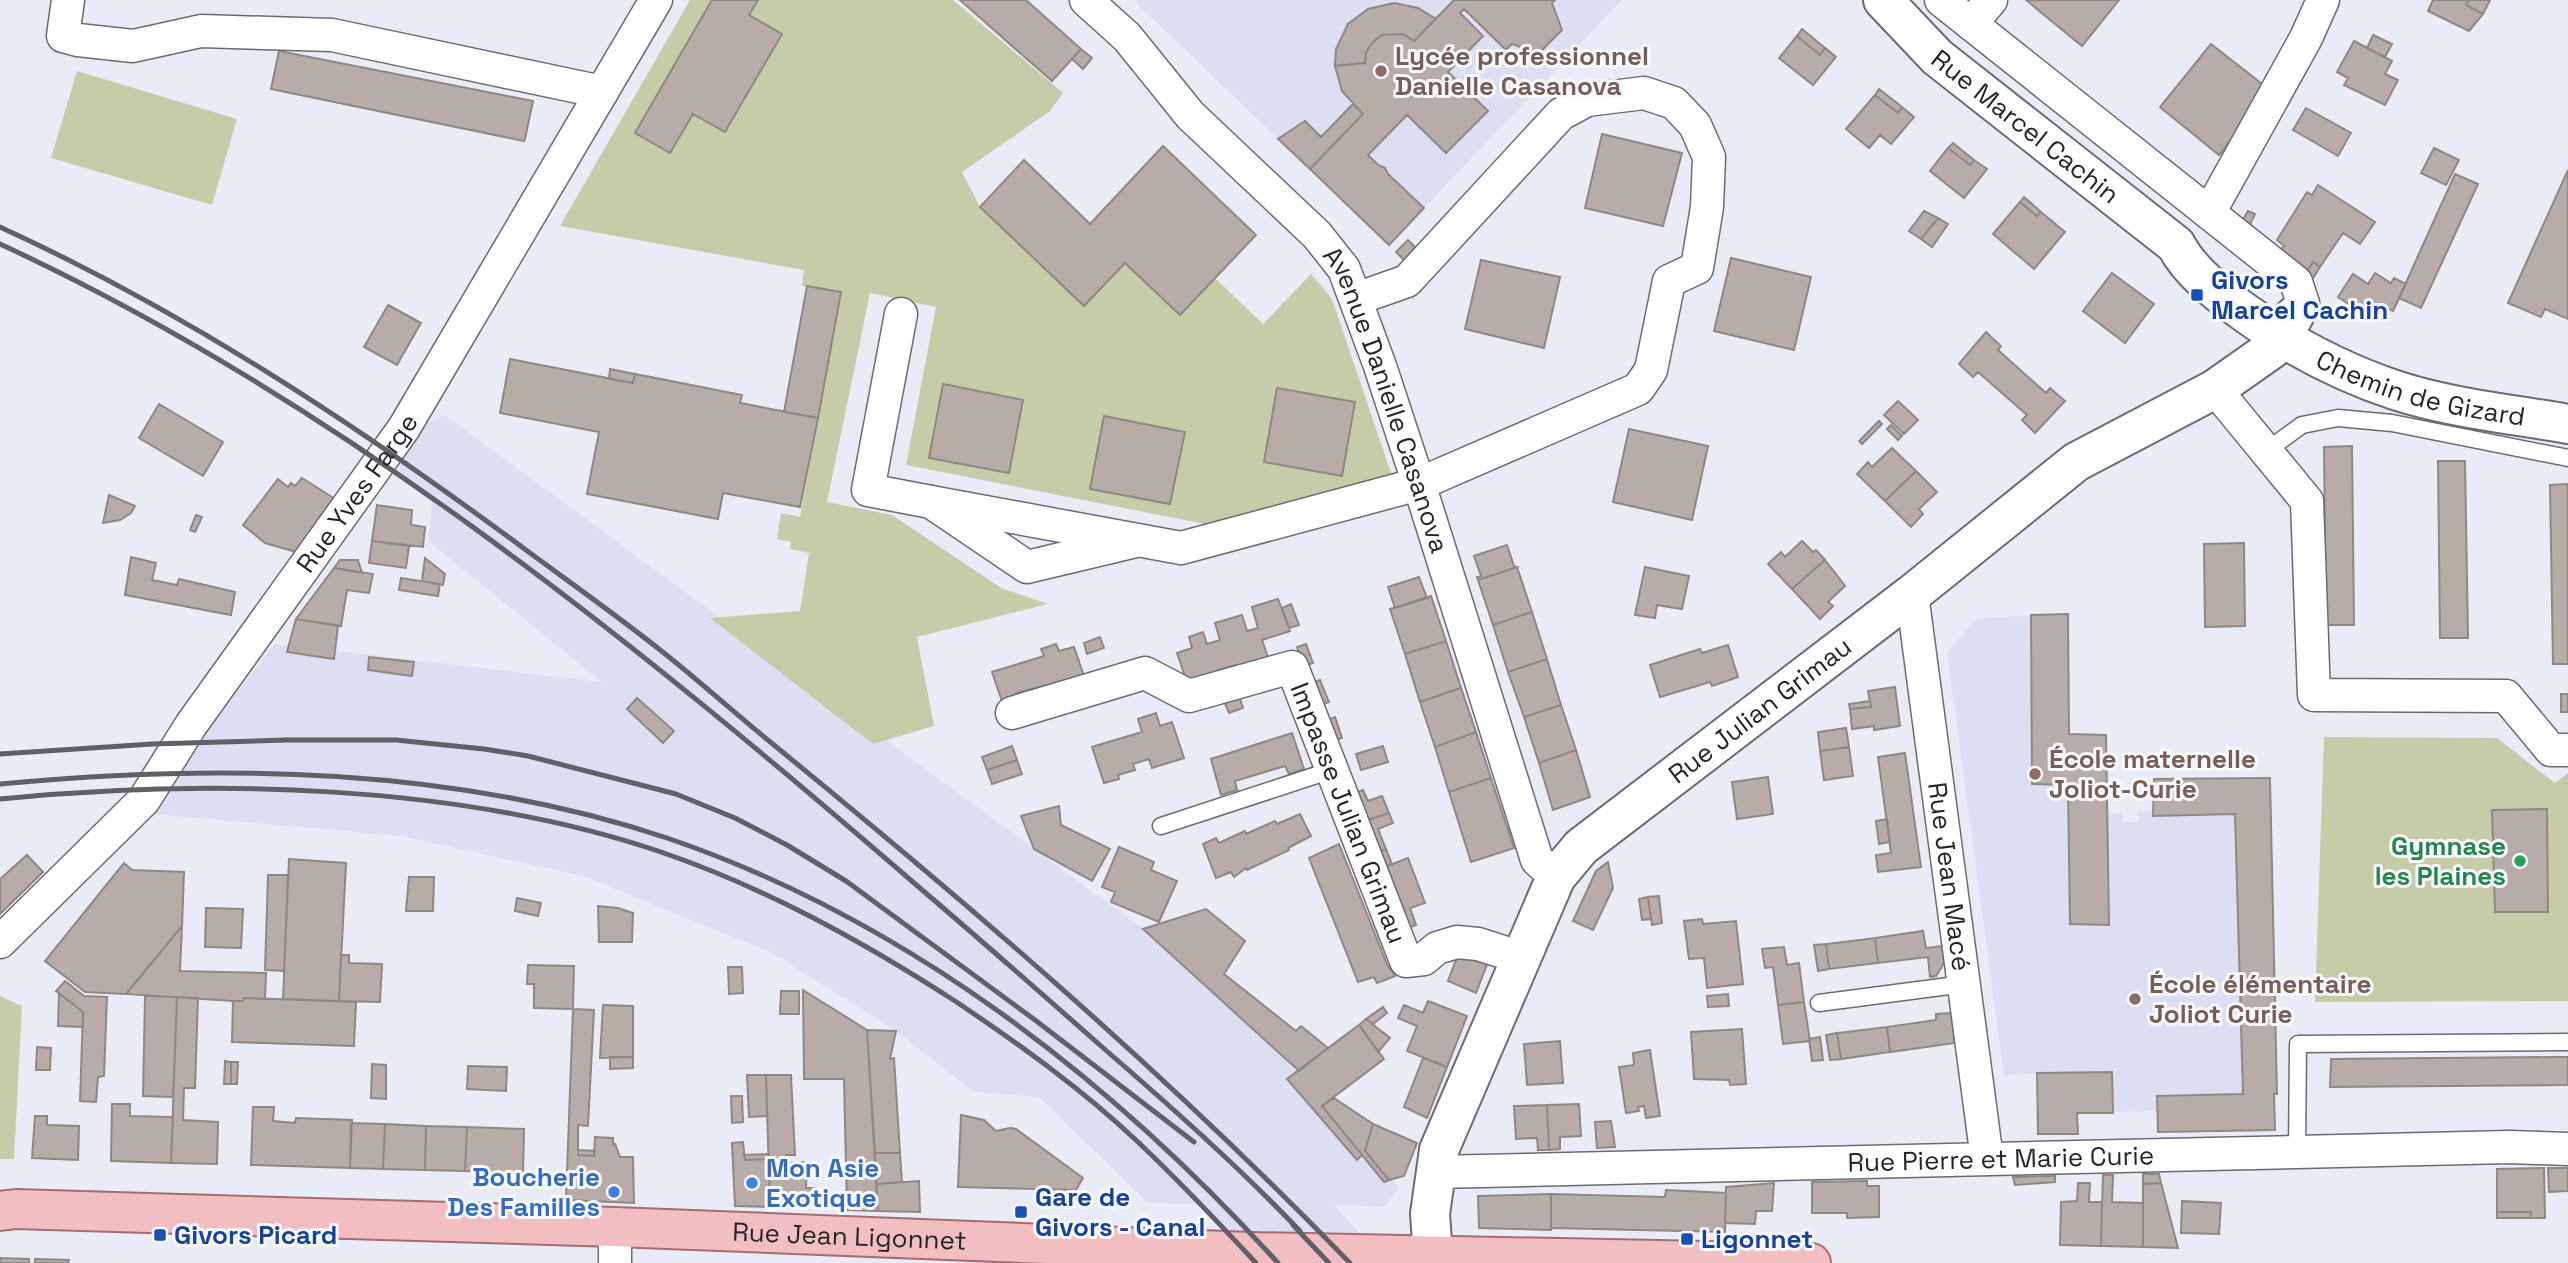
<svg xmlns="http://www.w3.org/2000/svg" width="2568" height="1263" font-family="'Space Grotesk',sans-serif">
<rect width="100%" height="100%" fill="#e9ecf7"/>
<path fill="#dbdff1" d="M1138,0H1622L1389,245L1136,3Z
M445,415L1143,929L1272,1044L1399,1187L1385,1207L1334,1205L1387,1263L1253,1258L1202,1204L1148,1203L1039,1097L974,1092L896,1031L770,952L583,876L401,836L151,814L166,783L275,644L602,682L429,542L432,496L399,471L414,429Z
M2068,614L2069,734L2106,735L2107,813H2122L2124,822H2139L2138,812L2153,810L2154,779L2270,778L2277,1094L2274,1095L2275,1130L2158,1132L2157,1111L2078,1113V1134H2038L2037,1073L2004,1076L1947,652L1978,618Z"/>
<path fill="#c6cca7" d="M690,0H953L1063,93L1050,111L962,172L980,207L1084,306L1125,263L1180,315L1215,278L1263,324L1311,274L1332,299L1392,476L1230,529L906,465L936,307L870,293L827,502L892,515L1001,588L1048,604L917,637L934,726L873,744L710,618L800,611L809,553L790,549L791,542L777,539L781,513L800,517L841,292L802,286L804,270L560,226Z
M77,71L237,119L212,205L51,158Z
M2324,737L2497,738L2555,783L2568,773V1001L2315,1002Z
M0,996L22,1006L14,1159H0Z"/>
<path fill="#b8aca9" stroke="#928683" stroke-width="2" d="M712,0H758L749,15L782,34L725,132L693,114L670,153L635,133Z
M960,0H1026L1081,49L1052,81Z
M1454,0H1555L1552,3L1562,30L1539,53L1512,44L1506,50L1464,9L1460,13L1483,36L1448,72L1488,111L1446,153L1407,115L1368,155L1378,165L1385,168L1388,174L1424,208L1389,245L1310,169L1363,114L1342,91L1335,66L1365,63L1366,52L1373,42L1382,35L1403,34L1414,41Z
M2026,0H2119L2082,46Z
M2433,0H2469L2466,5L2483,14L2469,31L2428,11Z
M2469,0H2490L2483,14L2466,5Z
M1394,3L1418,8L1436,19L1414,41L1403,34L1382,35L1373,42L1366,52L1365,63L1335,66L1336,49L1348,24L1368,9Z
M1802,29L1825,48L1820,55L1797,36Z
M2373,35L2392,44L2385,57L2367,48Z
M1797,36L1820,55L1825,48L1836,57L1813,85L1779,58Z
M2354,41L2392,61L2385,74L2398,80L2385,105L2344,85L2348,78L2337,72Z
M2211,44L2271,91L2219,155L2160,107Z
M1081,49L1092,58L1083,69L1072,59Z
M279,51L533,101L525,139L524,141L271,89Z
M1879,89L1902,107L1898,113L1875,95Z
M1875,95L1898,113L1902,107L1914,117L1891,144L1880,135L1869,148L1846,129Z
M1353,104L1363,114L1310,169L1278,139L1305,121L1321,137Z
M2306,108L2351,133L2338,156L2293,130Z
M1602,134L1682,153L1663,226L1585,208Z
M1953,143L1974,160L1970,165L1948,148Z
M1163,146L1256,235L1180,315L1125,263L1084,306L980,207L1024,160L1090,224Z
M1948,148L1970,165L1974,160L1987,169L1964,198L1930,171Z
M2434,148L2459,160L2446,185L2421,173Z
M2568,170V319L2545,309L2541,317L2508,303Z
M2455,174L2478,184L2421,308L2399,298Z
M2318,185L2375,222L2360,244L2343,233L2320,267L2313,262L2306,273L2279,253L2284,246L2277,240L2307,192L2312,195Z
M2024,197L2041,212L2037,216L2020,202Z
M2020,202L2037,216L2041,212L2065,232L2034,269L1993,234Z
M1924,211L1938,218L1921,239L1909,231Z
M2248,211L2255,214L2248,229L2241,223Z
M1938,218L1948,224L1932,247L1921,239Z
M1408,240L1420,252L1408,264L1396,252Z
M1731,258L1811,277L1794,350L1714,331Z
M1481,260L1560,277L1544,348L1465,329Z
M2313,262L2320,267L2313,278L2306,273Z
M2112,273L2154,304L2125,343L2083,311Z
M2375,273L2391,283L2394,278L2406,284L2393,311L2378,304L2368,317L2338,297L2353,274L2368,284Z
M807,286L841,292L818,418L784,412Z
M388,305L421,323L397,365L364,347Z
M1986,332L2001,346L1998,350L2046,393L2050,388L2065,401L2035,433L2022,420L2027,415L1978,372L1973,377L1959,364Z
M510,359L633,383L635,374L742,395L740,403L818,418L800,507L723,493L718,519L587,494L599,432L500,413Z
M610,369L635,374L633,383L609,379Z
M943,384L1023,400L1009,473L929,458Z
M1277,388L1355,402L1342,476L1264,462Z
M1898,401L1918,420L1904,434L1884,415Z
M159,404L223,442L203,476L139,438Z
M1104,416L1185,432L1170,504L1090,489Z
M1879,421L1882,424L1862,444L1859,441Z
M1891,425L1902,436L1898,440L1887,429Z
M1629,429L1708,446L1692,520L1613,502Z
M2352,446L2354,625H2326L2324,447Z
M1892,448L1916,471L1885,501L1857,474L1868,462L1872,467Z
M2438,461H2465L2468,638H2440Z
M1916,471L1937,492L1919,509L1923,514L1911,527L1885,501Z
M302,478L335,499L296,552L265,543L243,525L278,479L288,487L291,483L295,486Z
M2568,484V664H2553L2550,485Z
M109,495L135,506L131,513L120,520L103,523Z
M377,505L412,510L411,525L425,527L423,547L372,541Z
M196,515L202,517L195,532L190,530Z
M372,541L409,546L406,568L369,563Z
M1802,541L1813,552L1816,550L1825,560L1792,589L1768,564L1781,552L1785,557Z
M2244,543L2245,626L2205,627L2204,544Z
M1507,545L1514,566L1517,567L1478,580L1477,577L1481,576L1474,556Z
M131,557L156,563L152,580L177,585L179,579L235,592L231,615L125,595Z
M425,558L445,574L443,585L422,581Z
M340,560H358L362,573L334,568Z
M1825,560L1845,586L1828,602L1833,606L1820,619L1792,589Z
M1517,567L1532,612L1493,625L1478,580Z
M1645,567L1689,576L1682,609L1657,605L1655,618L1635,615Z
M334,568L373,574L369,593L347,590L341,626L296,619Z
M1419,577L1427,598L1395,608L1388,587Z
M401,578L440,584L438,596L399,590Z
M1431,596L1446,641L1405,654L1390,609Z
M1278,599L1290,631L1262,640L1270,663L1237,669L1236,665L1218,670L1220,676L1187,682L1177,653L1192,648L1189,637L1203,632L1207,644L1220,640L1215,623L1242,615L1247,631L1258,628L1252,607Z
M1291,604L1299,625L1289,628L1282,608Z
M1532,612L1547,659L1508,672L1493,625Z
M2068,614L2069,734L2106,735L2109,925L2070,924L2068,785L2032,784L2031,615Z
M296,619L338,626L334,659L287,652Z
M1100,637L1104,648L1087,654L1084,643Z
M1446,641L1461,688L1420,702L1405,654Z
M1056,644L1059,651L1074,647L1086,682L1069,688L1067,680L1016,693L1019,702L1004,707L992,672L1044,656L1041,649Z
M1306,644L1313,663L1304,666L1297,647Z
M1728,645L1738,677L1712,686L1710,682L1660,697L1650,665L1700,649L1702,653Z
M369,657L414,662L412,676L368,670Z
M1547,659L1561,705L1524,717L1508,672Z
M1320,680L1329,702L1319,705L1311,683Z
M1895,687L1900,726L1874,730V726L1852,729L1850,709L1871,707L1868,691Z
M1461,688L1476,732L1435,747L1420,702Z
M1237,689L1243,708L1229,713L1221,694Z
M2561,694H2568V712H2561Z
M637,698L674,731L663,743L627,709Z
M1870,701L1871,707L1850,709L1849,704Z
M1561,705L1576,750L1539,763L1524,717Z
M1156,713L1160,726L1172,722L1184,758L1152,768L1149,759L1133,764L1135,770L1118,775L1119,779L1104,783L1092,747L1142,732L1138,719Z
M1335,717L1342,738L1334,741L1325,721Z
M1846,728L1849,747L1820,751L1818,732Z
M1476,732L1491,778L1449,792L1435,747Z
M1292,733L1304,769L1289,774L1285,766L1235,781L1237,790L1221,795L1211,759Z
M1012,746L1017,760L987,770L982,757Z
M1383,746L1388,762L1361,770L1356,754Z
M1849,747L1853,776L1824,780L1820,751Z
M1576,750L1590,797L1553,810L1539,763Z
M1905,753L1921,867L1878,872L1876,855L1891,853L1878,757Z
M1017,760L1022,774L992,784L987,770Z
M1768,777L1773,814L1737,819L1732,782Z
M1491,778L1514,848L1471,862L1449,792Z
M2270,778L2277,1094H2274L2275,1130L2158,1132L2157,1096L2243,1094L2235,814L2153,816L2154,779Z
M1363,790L1368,801L1382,796L1389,813L1365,821L1354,793Z
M1059,806L1061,825L1110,849L1092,881L1034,849L1021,816Z
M2547,809L2548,912H2495L2492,810Z
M1389,813L1393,823L1378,829L1386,849L1377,852L1365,821Z
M1300,814L1311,836L1288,848L1289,850L1247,870L1246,868L1234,877L1231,872L1216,878L1203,844L1216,838L1219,843L1245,831L1246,834L1275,821L1277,824Z
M1887,819L1890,842L1879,844L1876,821Z
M1339,844L1387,964L1395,976L1377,983L1374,977L1358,982L1309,858Z
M1119,847L1154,862L1151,870L1177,881L1159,922L1111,902L1115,892L1102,887Z
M1386,849L1392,864L1383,867L1377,852Z
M27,855L43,872L0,914V879Z
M1408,858L1425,903L1410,908L1416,925L1406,929L1400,912L1404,911L1387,866Z
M289,859L346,863L339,1001L283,999Z
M1608,862L1613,888L1593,930L1573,921L1596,871Z
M124,863L132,870L184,872L182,926L126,994L85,992L45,961Z
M268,875H288L284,971L265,970Z
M409,877H434L433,911H406Z
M1659,896L1662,923L1652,925L1648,897Z
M1648,897L1651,919L1642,920L1639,899Z
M517,898L541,903L538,916L515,911Z
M598,906L618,908L633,913L632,942H599Z
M206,908L243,909L241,948L205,947Z
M1206,909L1245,941L1224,974L1296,1031L1301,1026L1328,1048L1299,1071L1143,929Z
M1702,919L1703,924L1736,921L1743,984L1707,988L1704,958L1689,959L1684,921Z
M182,926L180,971L266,973L265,999L244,998L243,1001H233L126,994Z
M1923,931L1926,948L1942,946L1944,963L1936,976L1930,977L1928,957L1878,963L1875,938Z
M1875,938L1878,963L1829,969L1826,944Z
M1826,944L1829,969L1818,971L1814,945Z
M1784,947L1787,965L1799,963L1804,1002L1778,1005L1773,967L1765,968L1762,949Z
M1464,951L1488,962L1476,993L1448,981L1457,957Z
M341,955H349V963L382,964L380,1002L339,1001Z
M528,965L574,966L573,1009L534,1008V984H527Z
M728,967H742L743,993L729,994Z
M65,981L84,996L107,997L104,1076L98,1077L96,1102L80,1101L83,1012L56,991Z
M803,990L867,1030L878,1211L847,1210L844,1079H804Z
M781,991H799V1014H780Z
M59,993L83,1012V1027L58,1026Z
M1728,994L1729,1006L1708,1007L1707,996Z
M145,996L177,997L173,1097L143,1096Z
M177,997L198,998L195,1088H184L183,1120L218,1122L217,1164L171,1163Z
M244,998L356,1002L354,1046L232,1042L233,1001H243Z
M1428,1001L1467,1016L1447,1067L1407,1051L1417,1026L1398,1018L1404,1005L1423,1013Z
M1804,1002L1810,1041L1783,1044L1778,1005Z
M603,1005L633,1006V1057L600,1058Z
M1383,1007L1387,1013L1373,1024L1366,1019Z
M573,1009L594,1010L588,1126L578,1125V1155L594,1156L595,1137L613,1138V1145L615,1144L620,1157H633L634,1203L566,1200Z
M1951,1013L1955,1043L1890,1052L1887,1027L1936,1020V1014Z
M1366,1019L1390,1038L1378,1052L1359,1025Z
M1359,1025L1384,1059L1322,1106L1362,1155L1357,1160L1287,1079Z
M1887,1027L1890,1052L1841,1059L1837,1033Z
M1742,1029L1746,1084L1730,1085L1729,1080L1694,1079L1691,1032Z
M867,1030L896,1031L890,1059L894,1058L900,1153H875Z
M1837,1033L1841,1059L1830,1060L1826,1035Z
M1820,1037L1823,1060L1812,1061L1809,1039Z
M1560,1041L1563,1083L1527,1085L1524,1044Z
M37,1047L51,1048L50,1070H36Z
M1650,1050L1660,1116L1646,1118L1644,1106L1638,1107L1639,1111L1626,1113L1619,1067L1634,1065L1633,1053Z
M610,1057H633V1068L610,1069Z
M2555,1057H2568V1085L2330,1087L2331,1059Z
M1423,1058L1447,1067L1427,1118L1404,1107Z
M225,1061L231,1062V1084H224Z
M231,1062H238L237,1084H231Z
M372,1064L386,1065V1099L371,1098Z
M468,1066L507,1067L506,1091L467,1089Z
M2112,1072L2113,1113H2077L2078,1134H2038L2037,1073Z
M747,1075H766L767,1116L749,1117Z
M766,1075H791L795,1155H786L787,1163L807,1162L806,1188H816L815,1204H805V1208L770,1207Z
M731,1096H742L743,1122L732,1123Z
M1334,1098L1373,1124L1365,1151L1389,1180L1384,1182L1322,1106Z
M112,1104H130V1116L173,1117L171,1163L111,1161Z
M1579,1104L1581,1136L1560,1137V1149L1549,1150L1547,1105Z
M1547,1105L1549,1150H1538L1537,1138L1516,1139L1514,1106Z
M253,1107H274L273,1121L295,1123L296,1118L352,1120L350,1168L251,1165Z
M961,1115L984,1120L996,1131L1010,1128L1016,1129L1083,1178L1076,1190L958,1187Z
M35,1116H47V1125L79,1126L78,1160L32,1158Z
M1611,1121L1615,1147L1597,1148L1595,1122Z
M351,1123L385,1124L383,1169L350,1168Z
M385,1124L426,1126L425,1170L383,1169Z
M1373,1124L1417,1143L1404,1176L1389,1180L1365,1151Z
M426,1126L467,1127L465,1171L425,1170Z
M467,1127L524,1129L523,1173L465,1171Z
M743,1142L745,1160L769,1159L770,1207L735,1206L732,1143Z
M578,1150L595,1151L594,1156L578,1155Z
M875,1153H900L902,1182L876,1184Z
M769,1154V1159L745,1160L744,1155Z
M2544,1168L2545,1218H2530L2531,1212H2497V1169Z
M2548,1168H2568V1191L2549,1192Z
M2143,1174H2159L2161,1183L2143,1184Z
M2103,1175H2113L2112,1202L2143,1203V1247L2101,1246Z
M2055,1176V1182L2015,1185L2013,1177Z
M919,1181L920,1212L878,1211L876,1184Z
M1867,1181V1186H1879V1217L1847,1218V1213H1812V1182Z
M1774,1183L1772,1211H1756L1755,1224L1725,1223L1726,1187Z
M2078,1183H2090L2089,1202H2102L2101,1246L2060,1245L2061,1202L2077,1201Z
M2161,1183L2178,1248L2143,1247V1184Z
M1666,1190L1726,1193L1725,1232L1551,1228V1194L1665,1197Z
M1551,1194V1230L1479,1228L1478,1196Z
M2182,1201L2221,1203L2219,1234L2181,1233Z
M2497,1212H2531L2530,1218H2497Z
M0,1258L29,1259V1263H0Z
M35,1259L69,1260L68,1263H35Z"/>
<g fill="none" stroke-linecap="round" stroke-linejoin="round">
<g stroke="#6a6c75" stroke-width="19">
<path id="service" d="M2266,451L2302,425L2338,418L2392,423L2568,458
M1161,826L1332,770
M1819,1003L1964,984
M2297,1152L2298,1044L2568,1042"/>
</g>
<g stroke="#6a6c75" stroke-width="35">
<g id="minor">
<path d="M68,0L63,36L78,40L133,46L201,31L332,35L602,92"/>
<path id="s1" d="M1086,0L1127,37L1190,115L1317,235L1344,269L1380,366L1427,509L1537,860L1556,877"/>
<path d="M1941,0L2296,282L2303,303L2294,316"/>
<path d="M1971,24L1991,0"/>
<path d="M2209,213L2306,38L2323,0"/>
<path d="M901,314L868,490L931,502"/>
<path d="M2215,389L2307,501L2314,695L2506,696L2551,750H2568"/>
<path d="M1136,541L1027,567L931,502L1181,548L1419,484L1638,389L1651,370L1669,281L1697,268L1707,207L1709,157L1695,125L1674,103L1644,93L1587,100L1561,114L1407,281L1356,299"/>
<path id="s2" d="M1912,594L1987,1159"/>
<path id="s3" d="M1012,713L1145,673L1189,696L1292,667L1406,961L1424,959L1437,948L1457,942L1478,944L1522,958"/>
<path id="s4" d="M0,942L144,800L191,725L404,428L656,0"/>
<path id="s5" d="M1436,1172L2509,1147L2568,1149"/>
<path d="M615,1227V1263"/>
</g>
</g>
<g stroke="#6a6c75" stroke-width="42">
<g id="tertiary">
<path id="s6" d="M1883,0L1937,57L2176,245C2190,272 2219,294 2244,312C2290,345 2341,372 2395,390C2449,408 2512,414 2568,424"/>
<path id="s7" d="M1433,1255L1430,1214L1439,1150L1556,877L1581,847L1912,594L2076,462L2215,389L2272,349L2294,316"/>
</g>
</g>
<g stroke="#a56c72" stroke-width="42">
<g id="primary">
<path id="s8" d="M0,1211L16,1209L615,1227L1251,1252L1811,1263"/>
</g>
</g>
<use href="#service" stroke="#fff" stroke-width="16"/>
<use href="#minor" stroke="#fff" stroke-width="32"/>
<use href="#tertiary" stroke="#fff" stroke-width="38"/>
<use href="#primary" stroke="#f3bec2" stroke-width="38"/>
<path stroke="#606167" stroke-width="5" d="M0,227C188,313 360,427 526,550C572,584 619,617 664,653C699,681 734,712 769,741C970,905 1169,1076 1350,1263
M0,244C340,401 639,645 921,889C982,941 1041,993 1101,1046C1169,1105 1238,1166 1300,1231
M0,754L152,744L286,740H396L484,749L528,756L676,794L735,818L787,845L846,881L1035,1020L1194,1142
M0,784C220,763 455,767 667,838C905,919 1110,1078 1278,1263
M0,799C208,778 461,784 661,852C766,888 862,941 955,1001C1019,1044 1082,1089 1138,1142C1179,1181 1218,1222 1256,1263
M1293,1225L1329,1263"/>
</g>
<g fill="#8d6e63" stroke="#f8f9fe" stroke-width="2.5">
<circle cx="1381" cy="71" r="7"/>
<circle cx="2035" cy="774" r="7"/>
<circle cx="2135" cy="999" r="7"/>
</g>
<g fill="#1a4fb4" stroke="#f8f9fe" stroke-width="2.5">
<rect x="2190" y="288" width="14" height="14" rx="3.5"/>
<rect x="1014" y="1205" width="14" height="14" rx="3.5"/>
<rect x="153" y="1228" width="14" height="14" rx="3.5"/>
<rect x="1680" y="1232" width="14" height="14" rx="3.5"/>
</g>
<circle fill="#2e9e5b" stroke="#f8f9fe" stroke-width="2.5" cx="2520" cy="861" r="7"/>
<g fill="#3f7fe0" stroke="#f8f9fe" stroke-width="2.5">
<circle cx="752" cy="1183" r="7"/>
<circle cx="614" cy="1192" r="7"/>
</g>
<g text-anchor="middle" stroke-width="6" stroke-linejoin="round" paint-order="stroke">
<g font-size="26" font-weight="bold" fill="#785e54" stroke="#f8f9fe" text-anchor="start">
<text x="1395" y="65">Lycée professionnel<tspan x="1395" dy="30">Danielle Casanova</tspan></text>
<text x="2049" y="768">École maternelle<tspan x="2049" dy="30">Joliot-Curie</tspan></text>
<text x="2149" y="993">École élémentaire<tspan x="2149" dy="30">Joliot Curie</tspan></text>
</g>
<g font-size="26" fill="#242529" stroke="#f8f9fe">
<text dy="9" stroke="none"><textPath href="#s6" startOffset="191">Rue Marcel Cachin</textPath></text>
<text dy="9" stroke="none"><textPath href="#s6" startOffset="674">Chemin de Gizard</textPath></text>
<text dy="9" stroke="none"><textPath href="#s1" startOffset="511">Avenue Danielle Casanova</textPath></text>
<text dy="9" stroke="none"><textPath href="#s4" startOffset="576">Rue Yves Farge</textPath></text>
<text dy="9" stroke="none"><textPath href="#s7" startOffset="667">Rue Julian Grimau</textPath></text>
<text dy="9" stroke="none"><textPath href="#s3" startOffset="452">Impasse Julian Grimau</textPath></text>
<text dy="9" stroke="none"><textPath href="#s2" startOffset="285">Rue Jean Macé</textPath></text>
<text dy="9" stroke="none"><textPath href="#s5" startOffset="565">Rue Pierre et Marie Curie</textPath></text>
<text dy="9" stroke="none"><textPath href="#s8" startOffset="850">Rue Jean Ligonnet</textPath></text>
</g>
<g font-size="26" font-weight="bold" fill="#164399" stroke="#f8f9fe" text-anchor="start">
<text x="2211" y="289">Givors<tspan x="2211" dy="30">Marcel Cachin</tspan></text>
<text x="1035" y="1206">Gare de<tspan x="1035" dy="30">Givors - Canal</tspan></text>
<text x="174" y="1244">Givors Picard</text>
<text x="1701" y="1248">Ligonnet</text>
</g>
<g font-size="26" font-weight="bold" fill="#27864d" stroke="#f8f9fe" text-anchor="end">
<text x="2506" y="855">Gymnase<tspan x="2506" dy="30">les Plaines</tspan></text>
</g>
<g font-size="26" font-weight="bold" fill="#366cbe" stroke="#f8f9fe" text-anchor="start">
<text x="766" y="1177">Mon Asie<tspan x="766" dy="30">Exotique</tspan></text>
<text x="600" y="1186" text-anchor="end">Boucherie<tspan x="600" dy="30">Des Familles</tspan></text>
</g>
</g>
</svg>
